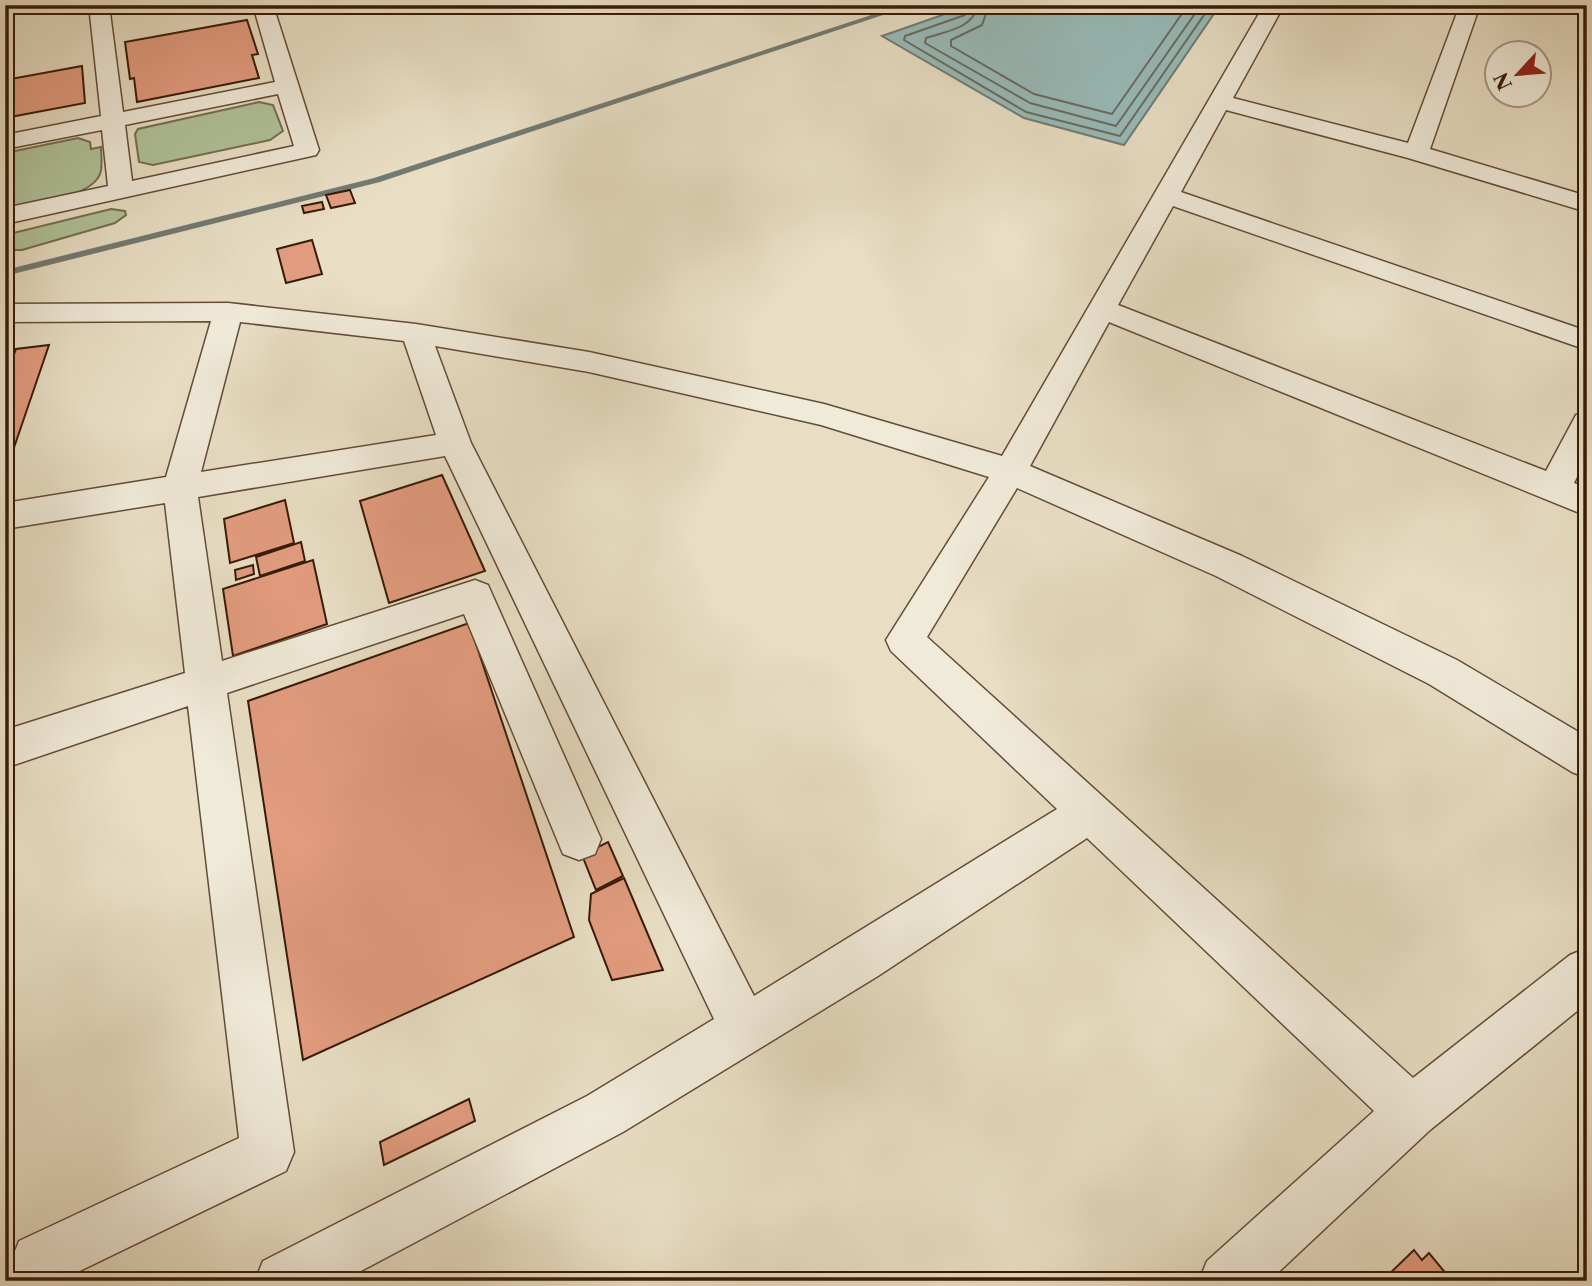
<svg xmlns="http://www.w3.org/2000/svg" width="1592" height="1286" font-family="'Libre Caslon Text',serif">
<rect width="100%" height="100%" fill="#e8dec4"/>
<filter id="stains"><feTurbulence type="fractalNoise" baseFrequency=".00286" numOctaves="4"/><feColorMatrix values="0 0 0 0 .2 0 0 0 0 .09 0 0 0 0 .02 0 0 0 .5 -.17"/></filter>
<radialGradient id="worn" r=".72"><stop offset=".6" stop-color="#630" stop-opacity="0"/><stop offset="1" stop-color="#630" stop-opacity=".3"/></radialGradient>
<path fill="#b0c299" stroke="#746e50" stroke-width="2" d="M259,102L273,105L283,131L270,140L153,165L139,162L135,134L138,129Z
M78,138L90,142L91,149L101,147C101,155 103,167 100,174C91,198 28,205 5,210V153Z
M111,209L125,211L126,215L115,223L22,250H5V235Z"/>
<path fill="#98bbb9" stroke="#727b72" stroke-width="2" d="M971,5L997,7L1220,5L1124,145L1024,118L882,36Z"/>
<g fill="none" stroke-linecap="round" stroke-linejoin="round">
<path stroke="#686b60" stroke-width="2" d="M969,5L965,15L905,36L904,40L1026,112L1120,136L1211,5
M978,5C973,29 946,31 926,38L925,43L1030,103L1116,126L1201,5
M989,5L982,25L951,40V46L1034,94L1112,114L1188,5"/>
<path fill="#727b72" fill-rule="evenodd" d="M902,5H913L380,182L5,276V270L374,178Z
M8,537L14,542L12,639L10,643L5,645V538Z"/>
</g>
<path fill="#e29c7f" stroke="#381b07" stroke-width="2" d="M247,20L258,54L252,55L259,78L137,102L134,78L130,79L125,42Z
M82,66L85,103L5,118V80Z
M350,190L355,203L331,208L326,195Z
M322,202L324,209L304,213L302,206Z
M312,240L322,274L286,283L277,249Z
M49,345L5,474V379L16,349Z
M16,349L5,379V351Z
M442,475L485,571L389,603L360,501Z
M285,500L294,543L230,563L224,519Z
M301,542L305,561L260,576L256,557Z
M313,560L327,624L233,656L223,589Z
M253,565L254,574L236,580L235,570Z
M469,623L574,937L303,1060L248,701Z
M608,842L623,876L596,890L582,855Z
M624,878L663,970L612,980L589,920L591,894Z
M469,1099L475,1121L384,1165L380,1142Z
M1414,1250L1422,1260L1429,1253L1452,1281H1382Z"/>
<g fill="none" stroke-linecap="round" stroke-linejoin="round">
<g stroke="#644c36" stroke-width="3">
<path id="minor" d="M89,5H109L123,112L275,82L253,5H273L319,150L316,155L307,157L5,224V208L108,186L102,130L5,149V135L101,116ZM278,94L294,146L132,181L125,125Z
M1264,5H1284L1233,98L1408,143L1460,5H1480L1430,149L1587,196V212L1408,158L1226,110L1181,192L1587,331V350L1173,206L1118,305L1546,471L1576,415L1587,412V456L1574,483L1587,488V516L1109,322L1030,466L1242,556L1457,660L1587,737V778L1572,772L1429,684L1216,576L1017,488L927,637L1413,1078L1570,955L1587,948V1003L1430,1130L1269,1281H1199L1207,1261L1374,1111L1087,838L878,976L623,1132L342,1281H255L263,1261L587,1096L714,1019L445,456L198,497L222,661L475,580L488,585L601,839L595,854L579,860L563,854L464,614L227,693L294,1152L286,1171L59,1281H19L11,1261L19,1241L239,1138L188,706L5,768V730L185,673L165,503L5,529V503L166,477L211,321L5,322V304L228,303L416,324L589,352L824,404L1002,456ZM240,322L404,341L436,435L201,472ZM435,346L589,372L821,425L989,477L886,640L891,651L1057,809L754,996L471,443Z"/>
</g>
<use href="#minor" fill="#f0ead9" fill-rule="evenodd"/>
</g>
<rect width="1592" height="1286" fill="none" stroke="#e8dec4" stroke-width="28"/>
<rect x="7" y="7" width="1578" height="1272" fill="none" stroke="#381b07" stroke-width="3.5"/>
<rect x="14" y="14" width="1564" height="1258" fill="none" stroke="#381b07" stroke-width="2"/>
<g transform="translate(1518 74) rotate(244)"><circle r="33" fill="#f0ead9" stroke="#a69785" stroke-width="2"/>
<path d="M0-5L12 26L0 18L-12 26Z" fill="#8f2418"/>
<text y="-10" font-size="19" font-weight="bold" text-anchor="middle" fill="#381b07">N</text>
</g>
<rect width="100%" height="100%" filter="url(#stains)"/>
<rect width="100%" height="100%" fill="url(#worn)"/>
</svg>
